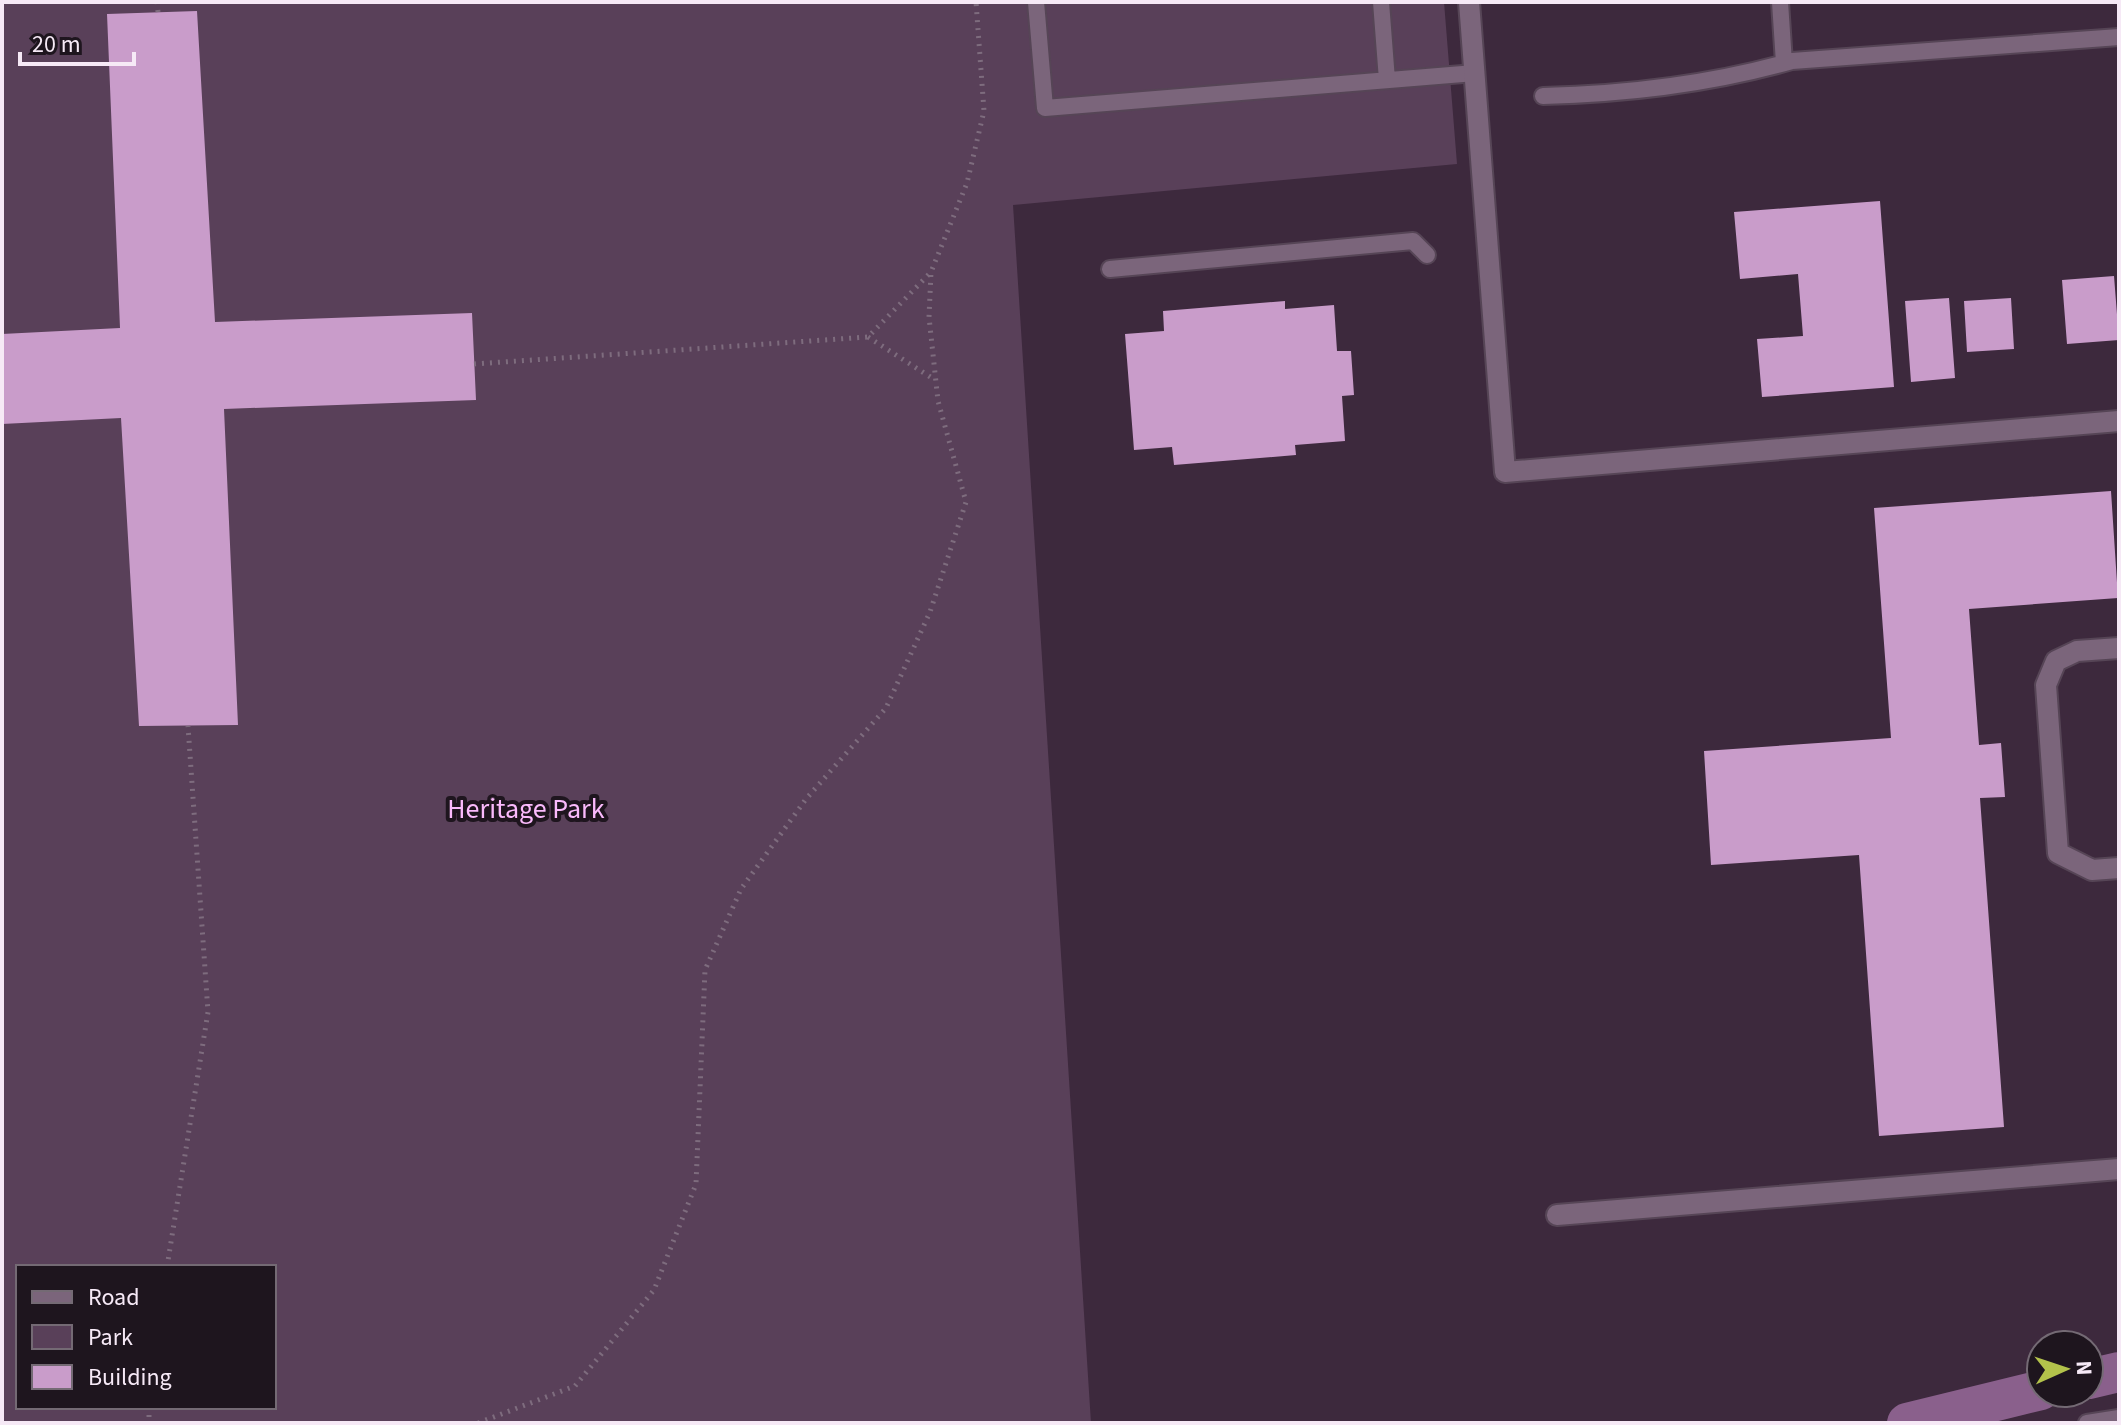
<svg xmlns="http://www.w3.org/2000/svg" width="2121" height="1425" font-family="'Source Sans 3',sans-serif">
<rect width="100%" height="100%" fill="#3d293d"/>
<path fill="#594059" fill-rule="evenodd" d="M2,2H1444L1457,164L1013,205L1091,1423H2ZM18,1267H274V1407H18Z"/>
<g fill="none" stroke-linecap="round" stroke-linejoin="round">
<path stroke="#8a608c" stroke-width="40" d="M2089,1379L2119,1372
M1907,1423L2041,1390"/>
</g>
<path fill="#c99cca" d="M197,11L215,322L472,313L476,400L224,409L238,725L139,726L121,418L2,424V334L120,328L107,14Z
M1880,201L1894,387L1762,397L1757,339L1803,336L1798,274L1740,279L1734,212Z
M2114,276L2119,340L2067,344L2062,280Z
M1949,298L1955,378L1911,382L1905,301Z
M2011,298L2014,349L1967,352L1964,301Z
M1285,301V309L1334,305L1337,351H1351L1354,395L1342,396L1345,441L1295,445L1296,455L1174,465L1172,447L1134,450L1125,334L1164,331L1163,311Z
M2111,491L2118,598L1969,609L1979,745L2001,743L2005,797L1980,798L2004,1127L1879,1136L1859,855L1711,865L1704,751L1891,738L1874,508Z"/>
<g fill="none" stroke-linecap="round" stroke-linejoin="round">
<g stroke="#564556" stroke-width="20">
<path id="lane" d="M1036,2L1045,108L1475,73
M1381,2L1387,80
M1780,2L1784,63
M1543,96C1627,94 1711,84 1792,61L2119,37
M1110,269L1413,241L1427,255
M2087,1423L2119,1418"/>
</g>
<g stroke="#564556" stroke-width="24">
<path id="street" d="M1469,2L1505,472L2119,421
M2119,648L2077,651L2056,661L2046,685L2058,853L2092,870L2119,868
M1557,1215L2119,1169"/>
</g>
<path stroke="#7e6c7e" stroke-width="5" stroke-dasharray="2 6" stroke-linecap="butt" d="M157,2L158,12
M868,337L935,380
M474,364L868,337L930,273
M167,1267L208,1012L188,726
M149,1407V1423
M478,1423L575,1386L654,1290L696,1184L705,970L741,889L806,799L886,708L930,612L966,502L938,401L929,317L931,272L967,183L984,111L976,2"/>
<use href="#lane" stroke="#7b657b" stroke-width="16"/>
<use href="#street" stroke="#7b657b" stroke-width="20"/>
</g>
<g text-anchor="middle" stroke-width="8" stroke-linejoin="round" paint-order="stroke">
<g font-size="28" fill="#fabafc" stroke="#1e151e">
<text x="526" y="818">Heritage Park</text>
</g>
</g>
<rect width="2121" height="1425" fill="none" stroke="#f6e9f6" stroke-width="8"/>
<rect x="16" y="1265" width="260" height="144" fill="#1e151e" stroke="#746a74" stroke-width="2"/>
<rect x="32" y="1291" width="40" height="12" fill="#7b657b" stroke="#746a74" stroke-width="2"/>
<text x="88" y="1305" font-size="24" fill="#f6e9f6">Road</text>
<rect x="32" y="1325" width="40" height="24" fill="#594059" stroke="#746a74" stroke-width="2"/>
<text x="88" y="1345" font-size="24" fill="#f6e9f6">Park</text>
<rect x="32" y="1365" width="40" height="24" fill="#c99cca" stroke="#746a74" stroke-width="2"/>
<text x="88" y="1385" font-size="24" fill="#f6e9f6">Building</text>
<g transform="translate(2065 1369) rotate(87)"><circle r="38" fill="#1e151e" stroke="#746a74" stroke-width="2"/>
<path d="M0-6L14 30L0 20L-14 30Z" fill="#b3c24b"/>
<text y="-12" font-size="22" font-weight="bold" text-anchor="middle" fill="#f6e9f6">N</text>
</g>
<path d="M20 52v12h114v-12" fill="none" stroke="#f6e9f6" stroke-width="4"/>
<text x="32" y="52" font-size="24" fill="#f6e9f6" stroke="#1e151e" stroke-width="6" paint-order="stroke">20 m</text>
</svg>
